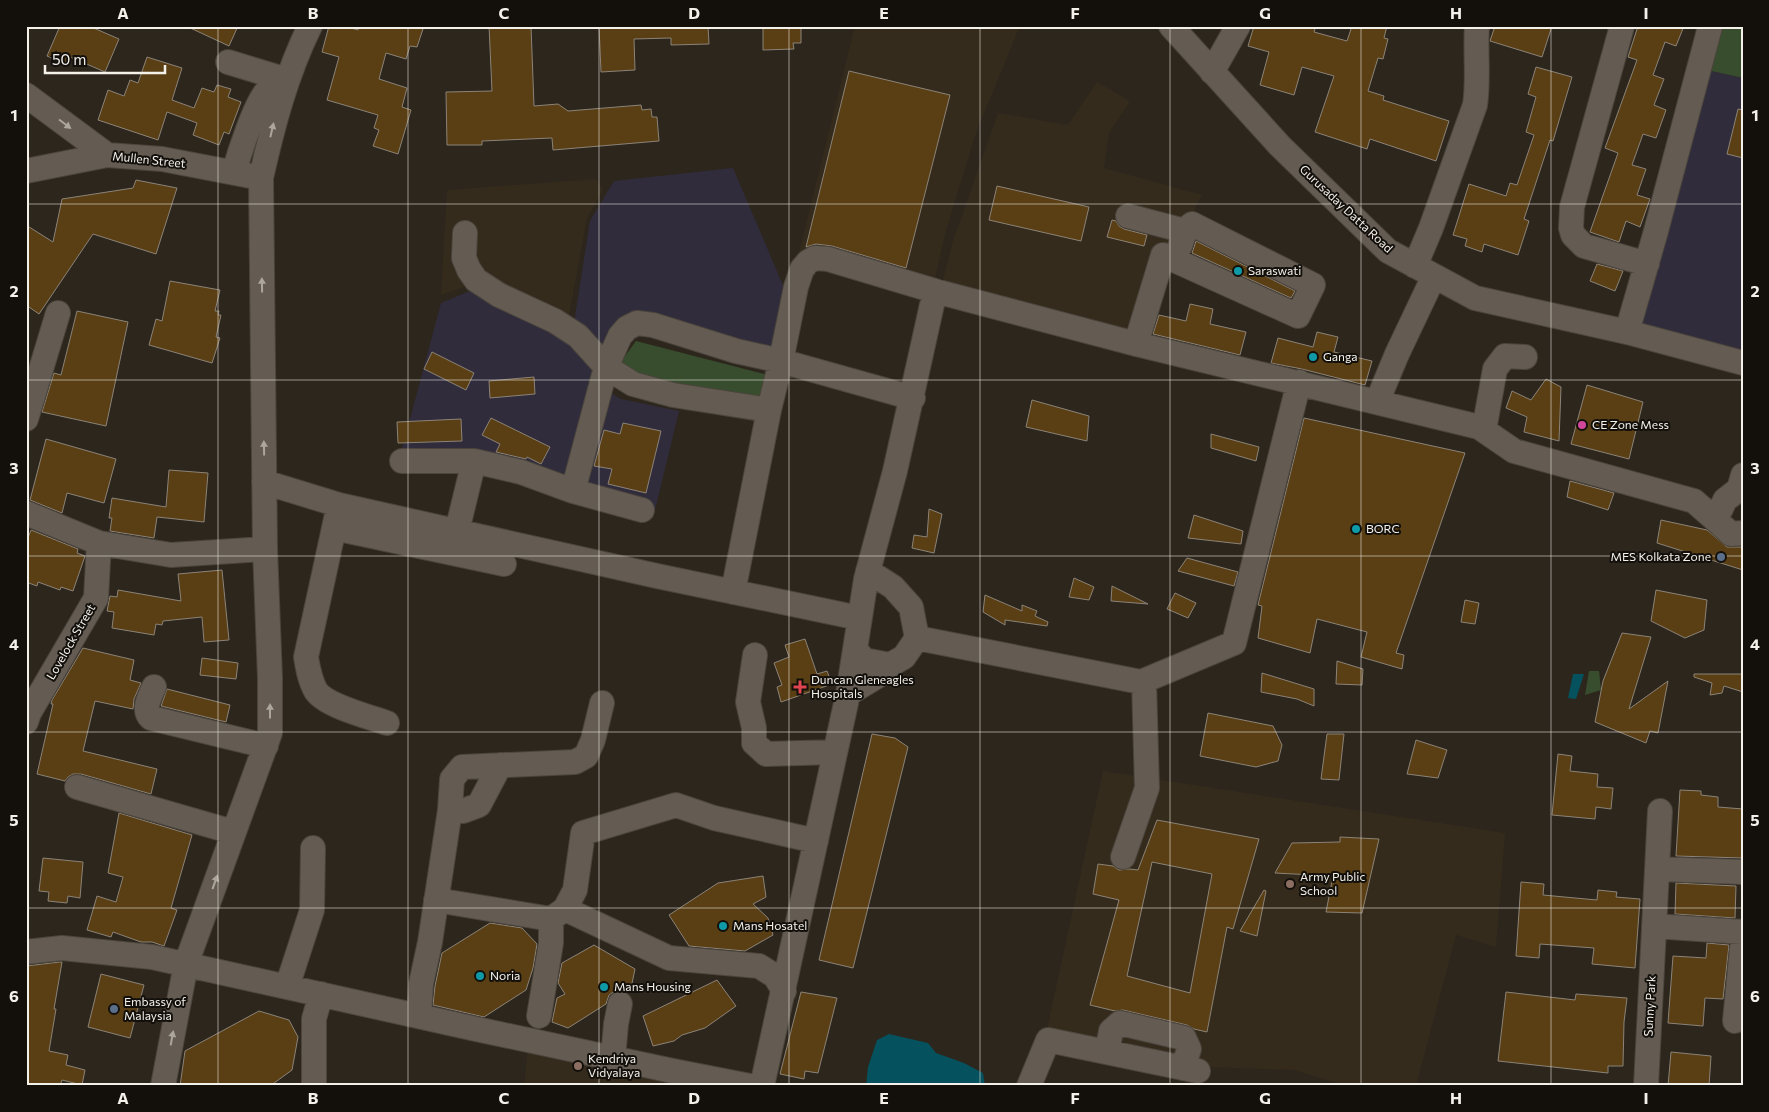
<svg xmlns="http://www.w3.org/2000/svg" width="1769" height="1112" font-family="Commissioner,sans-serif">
<rect width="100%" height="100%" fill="#2d261d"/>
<path fill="#302c3c" d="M1698,68L1743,78V351L1641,330Z
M733,168L785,290L773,370L631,333L595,384L621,399L679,411L653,518L553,494L480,452L399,460L441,303L470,291L540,311L574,323L590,221L614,181Z"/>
<path fill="#352b1c" d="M859,26H1020L977,130L946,230L931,296L797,261L854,30Z
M1097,82L1130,101L1109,133L1104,168L1202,195L1171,254L1133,338L939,295L953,241L998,113L1068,125Z
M596,179L603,190L587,218L568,321L473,284L441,295L447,190Z
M1103,771L1505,833L1496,947L1456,935L1416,1086H1345L1295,1070L1204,1067L1047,1029Z
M528,1046L734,1086H524Z"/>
<path fill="#384d2d" d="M1703,26H1743V78L1698,68Z
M636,341L772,376L763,420L623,392L606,382Z
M1589,671H1599L1601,690L1585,695Z"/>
<path fill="#05515e" d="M1573,674H1584L1576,699L1568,698Z
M889,1034L928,1043L936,1053L964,1063L983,1073L985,1086H866L868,1067L877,1040Z"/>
<path fill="#5a3f15" stroke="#8b8378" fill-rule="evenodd" d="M60,26H89L119,39L105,72L68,56L65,64L47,56Z
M186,26H238L229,46Z
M329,26H344L358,30L359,26H413L423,29L417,47L410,46L406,59L386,53L379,79L407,88L402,107L411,110L398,154L373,146L379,130L374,128L378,115L327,100L339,57L322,52Z
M489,26H531L534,106L558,104L568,111L641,105L642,110L651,109L652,117H657L659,141L553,150L552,138L482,141V145H447L446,92L492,91Z
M599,26H708L709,44L671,45V38L634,39L635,70L601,72Z
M763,26H801V43H793L794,49L763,50Z
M1254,26H1316L1314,32L1347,41L1352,26H1387L1384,38L1388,39L1383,59L1378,58L1368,91L1384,96L1383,100L1449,121L1436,161L1370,139L1367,149L1315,132L1334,76L1302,67L1294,95L1260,85L1269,52L1248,46Z
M1495,26H1552L1542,57L1490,41Z
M1638,26H1684L1676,46L1665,42L1653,75L1664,79L1654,105L1666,110L1656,138L1643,134L1632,165L1646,169L1637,195L1650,199L1640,227L1626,221L1619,242L1590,232L1618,153L1605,148L1637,60L1628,57Z
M147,57L182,68L172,100L194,108L202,88L214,92L217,85L231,89L228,97L241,102L229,134L224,132L219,145L193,135L197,123L167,112L158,140L98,120L108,90L124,96L130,80L138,83Z
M1536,67L1572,77L1553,141L1550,140L1524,219L1529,221L1518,255L1484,244L1482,252L1465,246L1467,239L1453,235L1469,184L1506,196L1510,183L1517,185L1534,135L1526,132L1536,97L1528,94Z
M849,71L950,95L906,268L832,246L816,244L806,247Z
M1738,109L1743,110V158L1727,154Z
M136,180L177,188L156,254L93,234L39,314L26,305V225L53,242L62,199L133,188Z
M997,186L1089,207L1081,241L989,220Z
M1112,220L1116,221L1119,226L1124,229L1147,235L1144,246L1107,237Z
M1196,241L1295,291L1291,298L1192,253Z
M1597,264L1623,271L1615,291L1590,281Z
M170,281L220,290L215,311H219L218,315H221L216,337L220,338L212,363L149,345L156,319L162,321Z
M1190,304L1213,309L1210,324L1246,332L1240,355L1153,334L1159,315L1186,321Z
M77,311L128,322L106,426L42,412L54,373L61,375Z
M1317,332L1338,337L1334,352L1372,361L1365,385L1302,369L1271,363L1278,338L1313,347Z
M432,352L474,373L466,390L424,369Z
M534,377L535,394L490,398L489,381Z
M1546,379L1561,387L1559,441L1524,432L1527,417L1506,408L1512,391L1531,400Z
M1587,385L1643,402L1629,459L1571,444Z
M1032,400L1089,416L1087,441L1026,427Z
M491,418L550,447L541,464L527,457L526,459L496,452L500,444L482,435Z
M1304,418L1465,453L1396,653L1404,655L1402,669L1361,657L1367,632L1317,619L1310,653L1258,638L1262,606L1258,605Z
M461,419L462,441L398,443L397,422Z
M623,423L661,431L646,493L608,484L612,469L594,466L604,430L620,434Z
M1211,434L1259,447L1256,461L1211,448Z
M46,439L116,459L104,503L67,493L62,513L30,500Z
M169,470L208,473L204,522L157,517L154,538L110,531L112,518H109L112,498L166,507Z
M1570,481L1614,493L1608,510L1567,497Z
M929,509L942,514L934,553L912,548L914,535L927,537Z
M1194,515L1243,531L1241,544L1188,538Z
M1661,520L1707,530L1727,547H1743V570L1657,543Z
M31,530L78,549L77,553L85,556L73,591L61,587L60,590L38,582L37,586L26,582V543Z
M1187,558L1238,572L1234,586L1178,571Z
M222,570L229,640L204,642L202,617L163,621L162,625L156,624L154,635L112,628L114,612L107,611L110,596L117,597L118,590L181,601L178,574Z
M1074,578L1094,587L1089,600L1069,597Z
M1112,586L1148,604L1111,601Z
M1656,590L1707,600L1704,630L1685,638L1651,621Z
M1175,593L1196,603L1188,618L1167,609Z
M985,595L1022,611V605L1037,611L1035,616L1048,622L1047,626L1005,620V625L983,612Z
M1465,600L1479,603L1475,624L1461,622Z
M1622,633L1651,637L1629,709L1668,681L1658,733L1650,731L1646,743L1595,722L1603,681Z
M805,639L817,674L827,671L832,684L781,702L777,687L782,685L774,663L789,657L785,645Z
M83,648L134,660L130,680L141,683L134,699L133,709L95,701L83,751L157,769L151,794L81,774H73L68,777L65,781L37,774L53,704H51L52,700Z
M202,658L238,663L236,679L200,675Z
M1337,661L1363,669L1362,685L1336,684Z
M1262,673L1314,689V706L1297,699L1261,692Z
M1694,674H1743V692L1724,686L1722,693L1710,695L1712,683L1694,677Z
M167,689L230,705L226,722L161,706Z
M1208,713L1273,726L1282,745L1278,761L1256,767L1200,756Z
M872,734L895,738L908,747L853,968L819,960Z
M1327,734H1344L1339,780L1321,779Z
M1416,740L1447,750L1438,778L1407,774Z
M1558,754L1572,756L1570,771L1598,774L1597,787L1613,788L1611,809L1596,807L1595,819L1552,815Z
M1680,790L1701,791V795L1718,797V807L1743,809V858L1676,856Z
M119,813L192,835L171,908L177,910L164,946L152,942H141L113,932L111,937L87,930L97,896L116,902L123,877L108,873Z
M1157,820L1259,839L1233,929L1227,927L1207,1032L1194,1029L1187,1025L1123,1010L1115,1011L1090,1005L1119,900L1093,894L1098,864L1113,866L1119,870L1129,869L1138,870ZM1152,862L1212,874L1190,993L1127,976Z
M1340,837L1379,839L1362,913L1326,912L1333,876L1275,873L1292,843L1340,842Z
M43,858L83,862L80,898L68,896L67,903L48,901L49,892L39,891Z
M763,876L766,897L753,904L768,918L773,935L745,951L689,946L669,915L718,883Z
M1521,882L1544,884L1543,895L1597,900L1598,890L1617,892L1616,897L1640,899L1635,968L1592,964L1594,948L1540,944L1539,958L1516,956Z
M1676,883L1736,886L1735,918L1675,914Z
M1264,890L1266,891L1257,936L1240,931Z
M490,923L522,928L537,944L533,968L526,990L484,1017L433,1005L435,986L442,953Z
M1707,943L1729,945L1723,999L1705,998L1703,1026L1668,1023L1673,956L1706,958Z
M594,945L635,969L631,988L625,992L615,991L609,995L606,1004L568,1028L552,1022L557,998L565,994L558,983L562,963Z
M60,962H62L54,1009H56L49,1051L68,1055L66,1065L85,1070L82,1085L62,1080L60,1086H26V966Z
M101,974L144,985L130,1038L88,1027Z
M717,980L736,1006L705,1028L682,1035L674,1041L653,1046L643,1016Z
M801,992L837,998L818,1073L805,1071L804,1079L780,1074Z
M1506,992L1575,1000L1576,994L1627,998L1624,1022L1623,1066H1608V1073L1498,1061Z
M259,1011L289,1020L298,1037L292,1070L270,1086H180L185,1051Z
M1671,1052L1711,1056L1709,1086H1668Z"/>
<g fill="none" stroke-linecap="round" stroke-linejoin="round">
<g stroke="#4b453d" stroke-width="26">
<path id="minor" d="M1171,26L1280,146L1388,251L1475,298L1627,332L1743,363
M1622,26L1572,207L1571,228L1573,235L1584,246L1647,264
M228,62L287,80
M1212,72L1238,26
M26,95L107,155L162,159L261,178
M26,171L107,155
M234,172C239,154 255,104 267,91C271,87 279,85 285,86
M1128,216L1185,231L1180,246
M465,233L464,258L469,270L476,280L499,295L555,321L578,336L606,367L633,384L673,395L769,410
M1415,266L1431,228L1475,105C1479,79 1475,52 1477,26
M1627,332L1656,231L1710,27
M1136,344L1163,255L1298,316L1313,285L1192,224L1185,231
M1377,402L1397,354L1434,276
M26,419L58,313
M1484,430L1495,369L1505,356L1525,357
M402,461H474L521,472L573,491L642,510
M1743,475L1739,489L1725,500L1718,515V522L1731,534L1743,533
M264,482L339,505L657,576L859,618
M573,491L606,367L620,336L627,328L637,323L653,325L736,351L781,361L913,398
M339,505L306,657C308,669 310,681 316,691C326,706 370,717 387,723
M26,513L99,543L171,555L265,549
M334,528L504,564
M457,531L474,461
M868,571L893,587L911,607L917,638L1141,682L1234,643L1299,382
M733,592L769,410L781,361L796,287L802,269L808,262L815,258L828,259L935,291L1136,344L1479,427L1514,451L1694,501L1718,522
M855,649L864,660L890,665L904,657L917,638
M755,655L748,702L754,728V743L766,754L835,752
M154,687C150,696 142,710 151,718L266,746
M848,694L881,674L890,665
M26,722L29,713L96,598L99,543
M77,787L233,832
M450,810L463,811L479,805L500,765
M1123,857L1147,788L1144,681
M1657,869L1743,872
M436,900L551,919V943L539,1016
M565,909L669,958L759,966L775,976L784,991
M551,919L565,909L575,890L583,833L676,805L714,818L816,841
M1654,926L1743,932
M26,952L62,948L152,957L476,1029L673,1071L750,1086
M287,987L312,910L313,848
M419,1016L421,984L430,942L450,810L452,779L462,767L575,762L586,756L593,740L602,703
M1735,1021L1743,938
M1107,1052L1111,1031L1120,1023L1184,1038L1189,1049L1183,1068
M613,1058L616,1024L620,1004
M163,1086L186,964L270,733V678L265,549L261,178C273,125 286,75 310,26
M314,1086V1019L321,994
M762,1086L848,694L866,579L895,471L935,291
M1029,1086L1048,1040L1198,1071
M1646,1086L1660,811"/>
</g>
<use href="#minor" stroke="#645c52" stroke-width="24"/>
</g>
<defs><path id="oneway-solid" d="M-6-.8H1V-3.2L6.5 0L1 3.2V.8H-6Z" transform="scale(1.25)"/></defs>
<g fill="#aca69e">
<use href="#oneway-solid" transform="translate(65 124) rotate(37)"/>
<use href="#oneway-solid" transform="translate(272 130) rotate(-77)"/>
<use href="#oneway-solid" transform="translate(262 285) rotate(-91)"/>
<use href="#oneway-solid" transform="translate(264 448) rotate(-91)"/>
<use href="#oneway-solid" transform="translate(270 711) rotate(-90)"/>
<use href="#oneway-solid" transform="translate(215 882) rotate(-70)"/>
<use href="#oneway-solid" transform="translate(172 1038) rotate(-80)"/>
</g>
<path fill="none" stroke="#f4f0ea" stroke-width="1" stroke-opacity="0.55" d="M218,26V1086M408,26V1086M599,26V1086M789,26V1086M980,26V1086M1170,26V1086M1361,26V1086M1551,26V1086M26,204H1743M26,380H1743M26,556H1743M26,732H1743M26,908H1743"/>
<g fill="#0f9aa8" stroke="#13100c" stroke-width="2">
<circle cx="1238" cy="271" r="5"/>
<circle cx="1313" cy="357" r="5"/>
<circle cx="1356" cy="529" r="5"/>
<circle cx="723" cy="926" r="5"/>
<circle cx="480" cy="976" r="5"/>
<circle cx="604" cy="987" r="5"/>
</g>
<circle fill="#d1479c" stroke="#13100c" stroke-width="2" cx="1582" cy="425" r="5"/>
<g fill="#5c6f8a" stroke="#13100c" stroke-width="2">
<circle cx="1721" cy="557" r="5"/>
<circle cx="114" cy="1009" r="5"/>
</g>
<path fill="#e0444e" stroke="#13100c" stroke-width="2" d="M797.5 679.5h5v5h5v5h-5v5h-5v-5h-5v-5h5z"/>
<g fill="#8d6e63" stroke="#13100c" stroke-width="2">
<circle cx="1290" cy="884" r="5"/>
<circle cx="578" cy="1066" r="5"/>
</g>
<g text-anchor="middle" stroke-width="4" stroke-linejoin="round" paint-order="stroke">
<g font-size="12" fill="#f4f0ea" stroke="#13100c">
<text transform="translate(149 160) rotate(6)" y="4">Mullen Street</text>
<text transform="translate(1346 209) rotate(43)" y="4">Gurusaday Datta Road</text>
<text transform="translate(71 642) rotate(-60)" y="4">Lovelock Street</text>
<text transform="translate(1650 1006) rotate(-87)" y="4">Sunny Park</text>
</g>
<g font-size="12" fill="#f4f0ea" stroke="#13100c" text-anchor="start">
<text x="1248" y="275">Saraswati</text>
<text x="1323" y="361">Ganga</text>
<text x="1592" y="429">CE Zone Mess</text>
<text x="1366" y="533">BORC</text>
<text x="1711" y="561" text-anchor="end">MES Kolkata Zone</text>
<text x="811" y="684">Duncan Gleneagles<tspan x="811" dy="14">Hospitals</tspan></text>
<text x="1300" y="881">Army Public<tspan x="1300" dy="14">School</tspan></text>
<text x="733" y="930">Mans Hosatel</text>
<text x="490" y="980">Noria</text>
<text x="614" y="991">Mans Housing</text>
<text x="124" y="1006">Embassy of<tspan x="124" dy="14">Malaysia</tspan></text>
<text x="588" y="1063">Kendriya<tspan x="588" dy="14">Vidyalaya</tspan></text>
</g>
</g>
<rect width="1769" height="1112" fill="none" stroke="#13100c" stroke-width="55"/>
<path d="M45 65v8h120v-8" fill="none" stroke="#f4f0ea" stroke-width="2.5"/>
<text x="52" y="65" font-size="15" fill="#f4f0ea" stroke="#13100c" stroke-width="4" paint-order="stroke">50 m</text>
<rect x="28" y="28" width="1714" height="1056" fill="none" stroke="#f4f0ea" stroke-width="2"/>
<g font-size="16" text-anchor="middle" font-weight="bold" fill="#f4f0ea">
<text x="123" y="19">A</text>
<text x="313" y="19">B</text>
<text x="504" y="19">C</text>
<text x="694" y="19">D</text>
<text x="884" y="19">E</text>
<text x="1075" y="19">F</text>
<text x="1265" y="19">G</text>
<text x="1456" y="19">H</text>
<text x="1646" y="19">I</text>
<text x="14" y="121">1</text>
<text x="1755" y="121">1</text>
<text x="14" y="297">2</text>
<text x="1755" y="297">2</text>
<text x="14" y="474">3</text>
<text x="1755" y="474">3</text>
<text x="14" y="650">4</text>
<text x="1755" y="650">4</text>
<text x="14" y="826">5</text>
<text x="1755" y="826">5</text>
<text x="14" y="1002">6</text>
<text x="1755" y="1002">6</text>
<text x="123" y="1104">A</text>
<text x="313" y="1104">B</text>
<text x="504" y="1104">C</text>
<text x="694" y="1104">D</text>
<text x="884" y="1104">E</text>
<text x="1075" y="1104">F</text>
<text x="1265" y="1104">G</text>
<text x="1456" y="1104">H</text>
<text x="1646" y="1104">I</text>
</g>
</svg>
